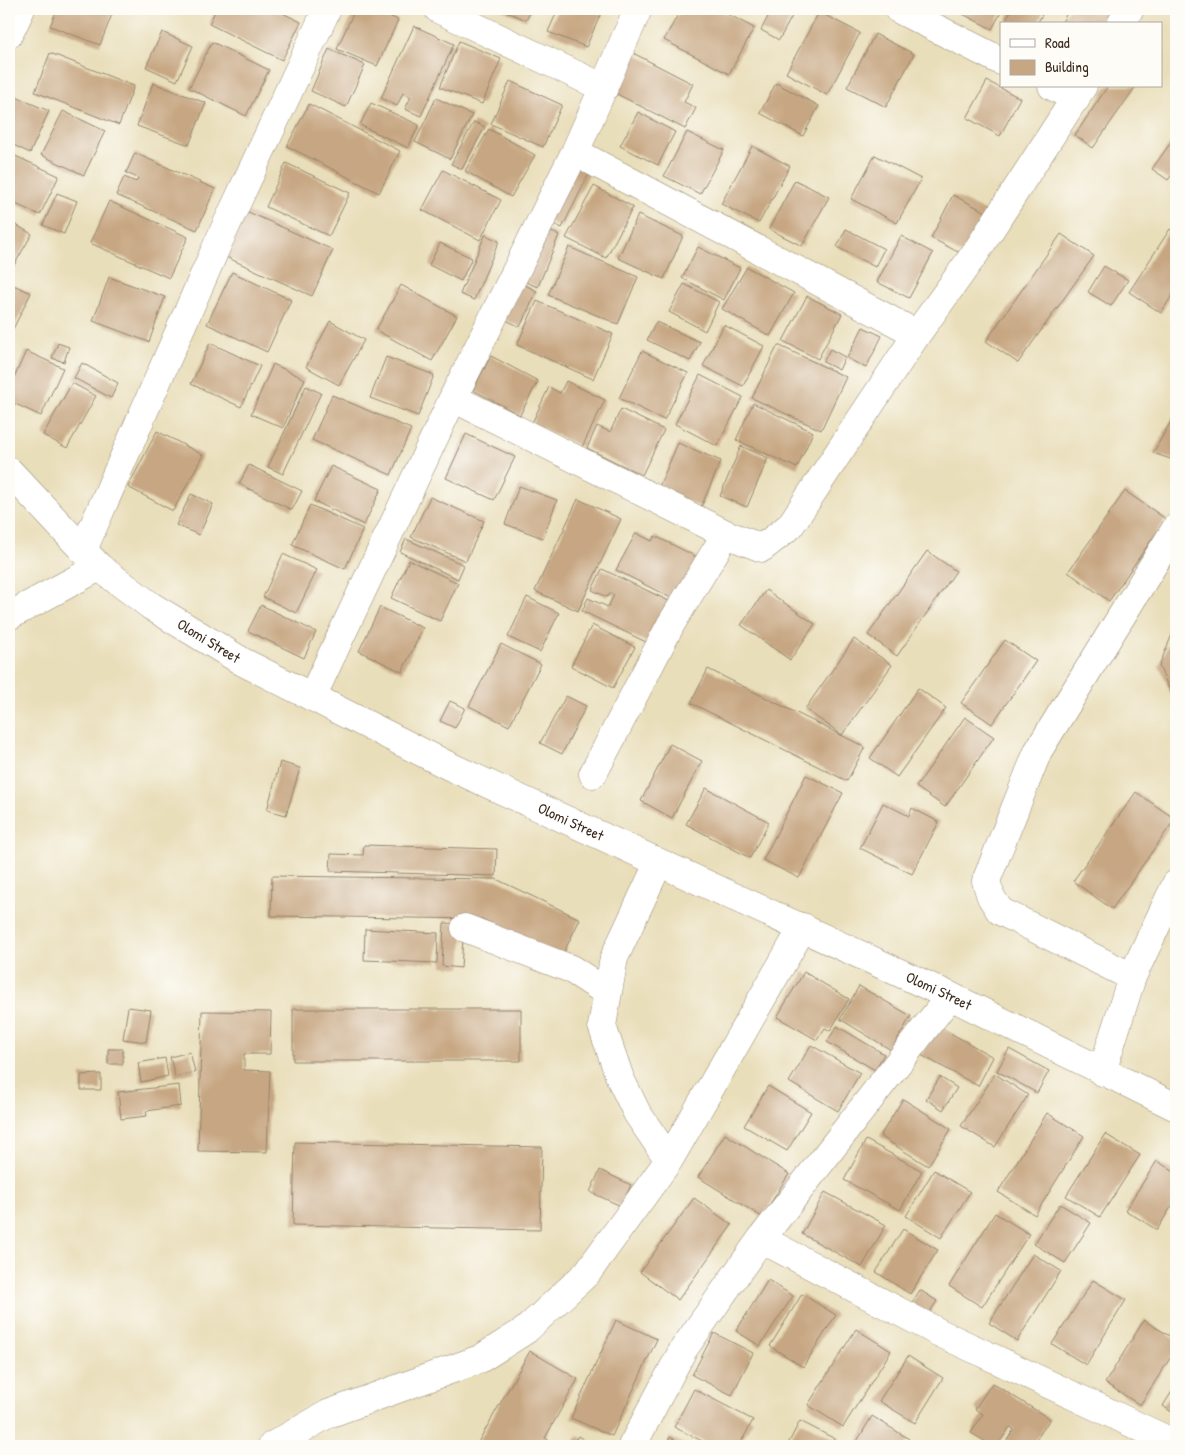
<svg xmlns="http://www.w3.org/2000/svg" width="1185" height="1455" font-family="'Patrick Hand',sans-serif">
<rect width="100%" height="100%" fill="#fdfcf7"/>
<filter id="ink" filterUnits="userSpaceOnUse"><feTurbulence type="fractalNoise" baseFrequency=".02" numOctaves="2"/><feDisplacementMap in="SourceGraphic" scale="10" xChannelSelector="R" yChannelSelector="G"/><feConvolveMatrix kernelMatrix="1 2 1 2 8 2 1 2 1" color-interpolation-filters="sRGB"/></filter>
<filter id="wash" filterUnits="userSpaceOnUse"><feTurbulence type="fractalNoise" baseFrequency=".0096" numOctaves="4" result="noise"/><feDisplacementMap in="SourceGraphic" scale="20" xChannelSelector="R" yChannelSelector="G"/><feGaussianBlur stdDeviation="1.12" result="paint"/><feColorMatrix in="noise" values="0 0 0 0 0 0 0 0 0 0 0 0 0 0 0 0 0 1.4 0 .05"/><feComposite in="paint" operator="in"/></filter>
<g filter="url(#wash)">
<rect width="100%" height="100%" fill="#e9deba"/>
<g id="blocks">
<path fill="#c7a783" d="M57,9H114L100,45L50,26Z
M216,9H274L301,22L282,60L209,24Z
M355,9H390L387,15L398,20L377,66L337,49Z
M500,9H532L526,20Z
M558,9H603L586,47L548,32Z
M681,9H718L754,28L729,74L664,40Z
M772,9H796L779,40L761,30Z
M953,9H1003L992,29Z
M1012,9H1045L1037,24H1014L1006,20Z
M1069,9H1122L1114,24H1061Z
M819,12L860,33L827,95L786,73Z
M414,26L454,44L421,116L405,109L411,97L403,93L397,106L381,98Z
M162,32L193,46L177,81L146,67Z
M875,34L914,54L886,107L847,87Z
M459,41L501,59L482,104L440,87Z
M212,42L269,70L246,116L189,88Z
M329,49L365,65L346,107L311,91Z
M50,53L134,86L119,125L35,92Z
M633,53L693,84L684,102L696,108L685,129L613,92Z
M510,81L562,105L543,147L491,124Z
M987,81L1020,98L1000,136L967,118Z
M153,83L206,103L189,145L137,126Z
M776,83L819,106L803,136L760,113Z
M1108,86H1136L1093,148L1075,135Z
M9,94L49,111L30,153L9,143Z
M436,98L472,115L450,159L415,142Z
M371,103L419,125L408,148L360,125Z
M309,104L400,151L379,193L287,146Z
M63,111L105,131L84,175L41,155Z
M638,112L675,132L658,165L620,146Z
M474,122L485,127L462,169L451,164Z
M489,129L535,155L511,197L465,171Z
M687,132L724,150L700,194L664,176Z
M1176,135V169L1168,180L1152,169Z
M752,146L790,166L759,223L721,204Z
M9,153L59,176L40,215L9,201Z
M135,153L215,189L197,230L116,195L124,177L136,182L138,178L126,173Z
M875,155L921,179L897,223L851,199Z
M577,162L592,168L562,228L548,221Z
M286,163L350,193L329,236L266,207Z
M443,170L501,200L480,240L422,210Z
M795,180L829,197L802,246L769,229Z
M594,186L633,207L606,258L566,238Z
M57,193L77,201L64,234L43,225Z
M953,195L988,213L966,256L931,238Z
M109,201L188,237L169,278L90,243Z
M246,211L333,250L312,296L226,257Z
M638,215L683,236L664,279L618,258Z
M9,221L32,234L9,274Z
M541,228L559,235L538,287L521,280Z
M846,229L884,249L875,267L837,247Z
M1170,229L1176,233V289L1161,313L1129,292Z
M1061,234L1094,256L1018,363L986,341Z
M485,235L499,241L474,300L460,294Z
M901,236L933,253L909,298L877,282Z
M440,243L472,258L461,281L429,265Z
M569,247L638,277L618,324L548,295Z
M698,247L740,268L724,300L682,278Z
M1104,266L1128,280L1111,306L1088,292Z
M747,267L794,293L770,336L722,309Z
M232,272L291,300L267,352L207,324Z
M109,277L165,297L149,342L93,321Z
M9,283L31,293L13,329L9,327Z
M521,283L537,291L520,327L504,319Z
M684,284L719,302L705,331L669,312Z
M401,285L457,316L432,361L376,330Z
M807,296L842,314L818,359L783,341Z
M537,301L613,334L593,379L517,345Z
M330,321L364,340L339,385L306,367Z
M656,322L700,342L690,361L647,340Z
M724,325L764,346L743,386L703,366Z
M863,327L882,336L866,368L847,358Z
M58,343L69,347L64,362L52,358Z
M210,343L260,366L241,407L191,384Z
M778,345L846,377L821,430L752,398Z
M830,349L845,357L839,370L823,362Z
M26,351L63,368L41,416L9,401V389Z
M642,351L688,373L664,420L619,398Z
M491,356L538,381L520,415L473,390Z
M386,357L434,375L418,416L370,398Z
M82,363L118,383L111,398L74,378Z
M273,364L305,379L283,428L251,414Z
M700,375L743,397L717,446L675,424Z
M566,381L605,400L582,447L532,423L549,387L560,393Z
M72,383L96,396L67,448L43,435Z
M306,386L321,393L283,474L268,467Z
M332,395L411,429L391,475L312,440Z
M753,403L813,432L797,468L736,440Z
M621,409L664,430L642,475L587,448L597,426L610,432Z
M1176,412V461L1153,453Z
M157,431L203,455L173,511L128,487Z
M466,434L515,457L494,500L446,478Z
M678,443L721,461L701,507L658,489Z
M741,446L768,458L747,507L720,496Z
M249,465L302,491L292,510L239,484Z
M331,466L381,489L364,525L314,501Z
M519,486L557,500L543,538L505,524Z
M1125,491L1166,519L1109,601L1068,572Z
M191,494L213,504L199,535L176,525Z
M430,497L484,521L466,561L411,537Z
M578,499L621,519L578,611L535,591Z
M310,505L363,529L345,569L292,545Z
M636,533L652,541L655,536L701,559L679,602L616,570Z
M406,539L464,565L458,579L400,552Z
M927,551L956,571L897,656L868,635Z
M283,554L317,570L296,613L263,597Z
M409,560L458,583L440,621L391,598Z
M602,569L669,601L648,643L582,611L588,598L608,607L614,595L610,593L607,597L592,590Z
M766,590L815,624L790,660L741,625Z
M527,597L559,613L540,652L508,637Z
M261,605L316,632L304,658L248,631Z
M380,607L423,628L402,672L359,651Z
M592,625L635,647L613,688L571,666Z
M1176,625V705L1159,666Z
M854,639L892,665L842,735L805,709Z
M1005,640L1036,661L992,724L961,703Z
M501,644L541,664L509,726L469,706Z
M708,669L865,747L847,781L691,703Z
M918,688L946,708L897,777L870,758Z
M566,696L586,706L562,754L540,743Z
M450,701L465,708L455,728L440,721Z
M965,717L994,737L945,807L916,787Z
M670,744L702,761L672,818L641,801Z
M280,762L300,768L286,815L267,810Z
M806,775L843,793L799,878L763,860Z
M706,788L769,822L750,858L686,824Z
M1136,792L1175,819L1112,909L1073,881Z
M883,803L909,816L912,808L939,822L912,874L860,848Z
M364,845L497,849L496,876L330,871L331,854L363,855Z
M272,876L496,879L580,919L562,956L482,919L271,916Z
M444,923L464,924L461,968L442,966Z
M365,929L438,933L437,963L364,960Z
M804,972L849,999L830,1031L825,1028L817,1040L777,1017Z
M859,986L911,1016L891,1050L840,1019Z
M128,1007L151,1010L146,1042L123,1039Z
M293,1009H521V1061H293Z
M202,1011L271,1012L270,1054H244V1070L270,1071L267,1152L198,1151Z
M837,1026L884,1054L875,1070L827,1042Z
M938,1026L993,1057L978,1086L921,1055Z
M811,1045L860,1073L838,1111L789,1082Z
M108,1049H123V1064H108Z
M1009,1049L1049,1071L1037,1093L997,1071Z
M190,1052L195,1072L175,1077L170,1057Z
M165,1058L168,1076L141,1082L138,1063Z
M101,1074V1090H81V1075Z
M995,1074L1028,1095L995,1147L961,1126Z
M940,1077L957,1088L943,1110L926,1099Z
M179,1085L181,1106L146,1111L147,1116L121,1119L118,1092Z
M768,1086L811,1112L787,1151L744,1126Z
M903,1099L951,1129L928,1166L880,1136Z
M1047,1113L1084,1136L1035,1215L998,1192Z
M725,1134L789,1174L762,1217L698,1177Z
M1105,1134L1140,1155L1100,1217L1066,1196Z
M866,1140L922,1171L900,1210L844,1180Z
M295,1142L542,1147L540,1230L293,1225Z
M1157,1161L1176,1173V1199L1157,1230L1125,1210Z
M600,1170L631,1185L621,1206L590,1192Z
M934,1170L970,1192L941,1238L906,1216Z
M825,1192L886,1225L862,1267L802,1234Z
M694,1198L732,1225L678,1300L640,1272Z
M1060,1204L1091,1223L1065,1263L1034,1244Z
M995,1213L1029,1234L982,1307L949,1286Z
M903,1229L938,1250L910,1294L876,1272Z
M1033,1254L1061,1271L1017,1341L989,1323Z
M768,1280L793,1296L760,1346L736,1331Z
M1093,1280L1126,1300L1086,1365L1052,1344Z
M920,1290L937,1301L926,1318L909,1307Z
M802,1294L836,1315L803,1367L770,1346Z
M616,1320L657,1339L612,1436L571,1418Z
M1144,1320L1176,1340V1349L1140,1405L1105,1383Z
M856,1329L891,1351L843,1427L808,1405Z
M714,1333L753,1353L732,1395L692,1375Z
M530,1351L578,1379L545,1438L557,1445L556,1446H476Z
M908,1356L943,1378L915,1423L879,1401Z
M992,1383L1050,1419L1032,1446H1003L1014,1429L1010,1427L997,1446H993L971,1433L983,1414L975,1409Z
M1176,1385V1415L1163,1406Z
M694,1389L753,1420L739,1446H712L674,1427Z
M872,1416L909,1439L905,1446H861L856,1443Z
M800,1421L841,1442L839,1446H787Z
M578,1436L594,1446H571Z
M670,1437L688,1446H666Z"/>
</g>
</g>
<g filter="url(#ink)">
<use href="#blocks" fill-opacity="0" stroke="#92846c" stroke-width="1"/>
<g fill="none" stroke-linecap="round" stroke-linejoin="round">
<g stroke="#92846c" stroke-width="29">
<path id="minor" d="M438,9L604,88
M898,9L1001,61
M1121,24L1130,9
M9,34L21,9
M1052,86L1076,99
M575,152L917,334
M453,398L726,534L762,548L790,526L917,334L976,252L1083,86
M83,550L219,241L327,9
M9,616L99,567
M312,697L453,398L575,152L638,9
M593,774L671,624L726,534
M658,864L614,958L602,1026L620,1078L637,1113L669,1160
M465,928L571,969L608,993
M1132,977L1000,911L991,897L986,881L1038,751L1176,528
M1102,1072L1132,977L1176,884
M761,1239L940,1333L1176,1444
M272,1446L328,1414L480,1359L526,1330L587,1273L669,1160L803,927
M632,1446L683,1350L761,1239L950,996"/>
</g>
<g stroke="#92846c" stroke-width="29">
<g id="major">
<path id="s1" d="M9,471L99,567L151,606L243,662L449,766L950,996L1176,1107"/>
</g>
</g>
<use href="#minor" stroke="#fff" stroke-width="28"/>
<use href="#major" stroke="#fff" stroke-width="28"/>
</g>
</g>
<g text-anchor="middle" stroke-width="4" stroke-linejoin="round" paint-order="stroke">
<g font-size="15" fill="#3b2a1e" stroke="#fdfcf7">
<text dy="5" stroke="none"><textPath href="#s1" startOffset="264">Olomi Street</textPath></text>
<text dy="5" stroke="none"><textPath href="#s1" startOffset="669">Olomi Street</textPath></text>
<text dy="5" stroke="none"><textPath href="#s1" startOffset="1074">Olomi Street</textPath></text>
</g>
</g>
<rect width="1185" height="1455" fill="none" stroke="#fdfcf7" stroke-width="30"/>
<rect x="1000" y="22" width="162" height="65" fill="#fdfcf7" stroke="#afa8a0"/>
<rect x="1010" y="39" width="25" height="8" fill="#ffffff" stroke="#afa8a0"/>
<text x="1045" y="48" font-size="15" fill="#3b2a1e">Road</text>
<rect x="1010" y="60" width="25" height="15" fill="#c7a783" stroke="#afa8a0"/>
<text x="1045" y="72" font-size="15" fill="#3b2a1e">Building</text>
</svg>
